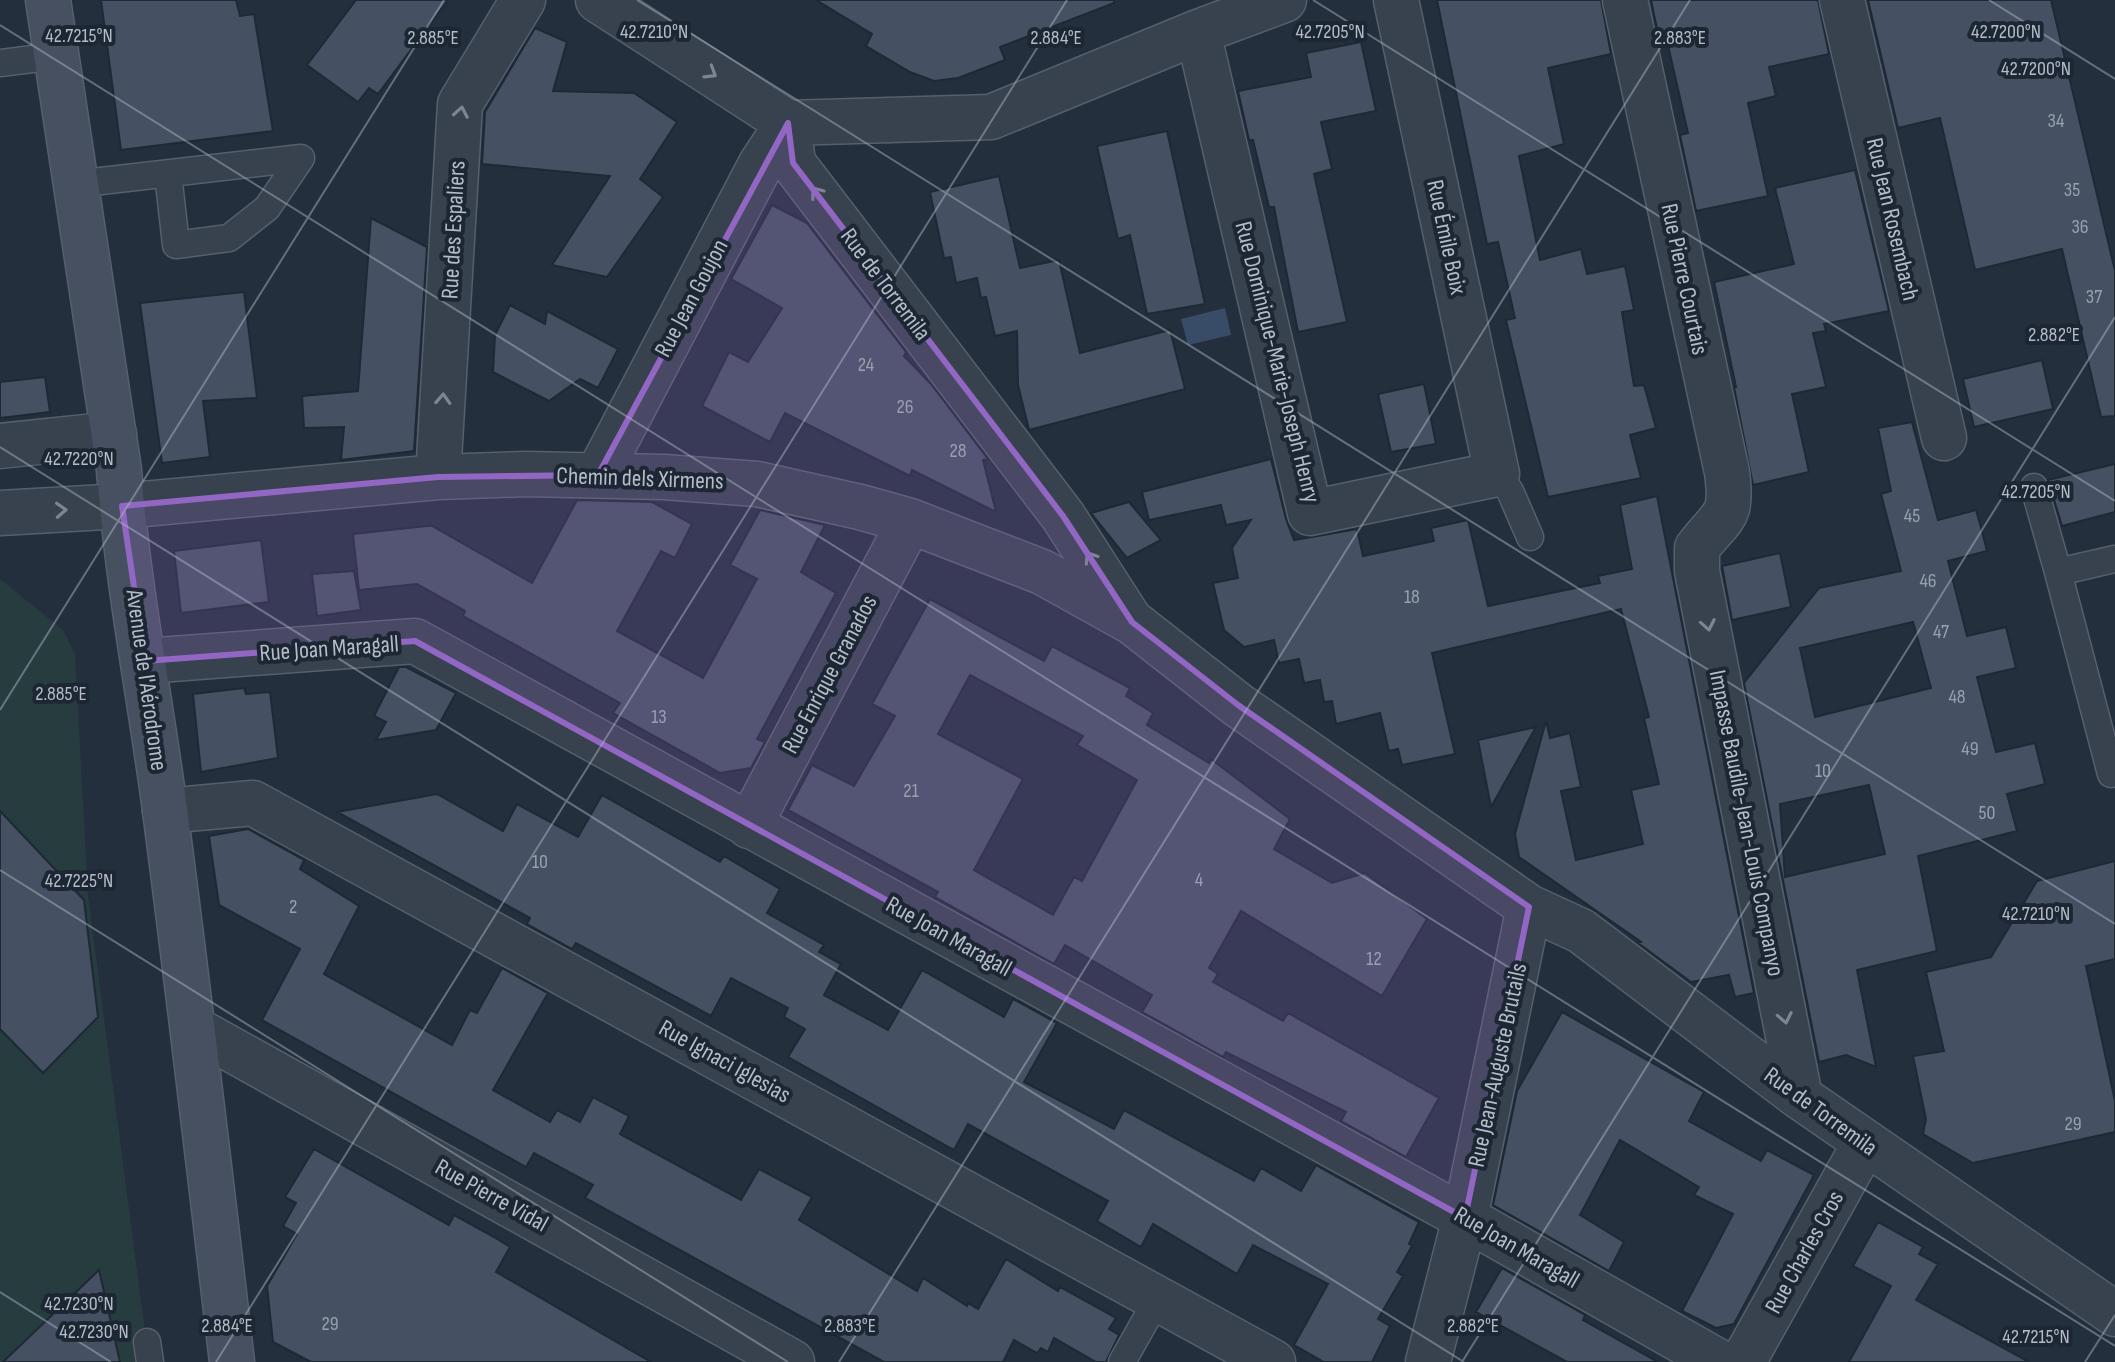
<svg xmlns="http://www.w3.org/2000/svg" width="2115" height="1362" font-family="'Sofia Sans Condensed',sans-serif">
<rect width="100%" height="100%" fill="#242f3e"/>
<path fill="#263c3f" d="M0,579L63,630L75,654L88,896L149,1362H0Z"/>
<path fill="#394c67" d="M1225,308L1231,335L1188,345L1181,319Z"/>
<path fill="#455162" stroke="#1f2835" stroke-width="2" fill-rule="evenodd" d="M101,0H236L240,16L254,14L273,131L121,150Z
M356,0H448L378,94L369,88L358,102L307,65Z
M816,0H1114V3L1000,47L1005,60L958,78L934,81L910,72L866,46L872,34Z
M1437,0H1601L1611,54L1548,68L1564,144L1519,156L1540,260L1581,249L1587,274L1625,266L1634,310L1622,312L1634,386L1644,385L1656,428L1630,435L1641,478L1548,497L1506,320L1515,318L1498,242L1487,244Z
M1651,0H1818L1829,54L1769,67L1776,96L1748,103L1768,196L1696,211L1680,135L1688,133L1667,41L1660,43Z
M1868,0H2051L2115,271V416L2101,417L2062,249L1975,270L1940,118L1898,128Z
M535,28L567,42L553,91L634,93L677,122L640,179L663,197L607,277L552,265L610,176L482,164L485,112Z
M1361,42L1376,111L1321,122L1332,169L1314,174L1347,322L1298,332L1274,207H1269L1253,140H1249L1238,91L1311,77L1306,53Z
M1167,131L1205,304L1147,314L1130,235L1118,239L1097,146Z
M1855,170L1889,311L1824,324L1826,331L1813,333L1826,387L1792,394L1809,472L1753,485L1734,387H1736L1714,282L1794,264L1775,188Z
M999,176L1020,268L1059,260L1080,353L1170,330L1185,389L1029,430L1018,385L1017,331L995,336L986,297L981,298L977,278L956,283L951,257L944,258L930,192Z
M772,205L807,223L906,352L904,356L931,384L988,459L983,460L996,512L912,470L910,476L785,413L770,442L702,406L729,352L748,362L782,308L731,279Z
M371,218L427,247L414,451L341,460L344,427L304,428L302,396L358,391Z
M244,292L257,398L203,401L210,457L162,463L140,303Z
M510,305L545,324L547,311L618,349L598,388L580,379L549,401L493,372L495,335Z
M2042,360L2053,409L1974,427L1963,379Z
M45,377L50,412L0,418V382Z
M1424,384L1436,444L1391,452L1378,394Z
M1912,422L1938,520L1976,510L1982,531L1987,551L1948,561L1967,636L2006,627L2016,668L1977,677L1996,752L2035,743L2045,784L2007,794L2017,831L1918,856L1937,951L1857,970L1876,1067L1846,1055L1819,1062L1744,683L1819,588L1901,571L1881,494L1891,491L1878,428ZM1913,622L1931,688L1815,717L1800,648ZM1869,785L1885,854L1785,877L1780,804Z
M1271,459L1286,519L1294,540L1357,529L1363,556L1434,541L1431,528L1468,520L1488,606L1600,583L1598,576L1632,569L1620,505L1657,496L1754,993L1735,997L1729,975L1691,982L1638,943L1641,942L1519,857L1515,834L1546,721L1550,738L1570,733L1581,787L1561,791L1576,860L1643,844L1631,790L1659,784L1644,718L1649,717L1621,609L1432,653L1455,754L1402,765L1398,749L1389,751L1380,713L1336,724L1332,701L1324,702L1320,680L1304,683L1299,659L1279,663L1274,640L1244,647L1224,630L1213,583L1238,578L1232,548L1251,520L1226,525L1221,505L1149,520L1142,492Z
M2115,464V512L2062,526L2048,480Z
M577,500L652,502L692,524L675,558L661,551L617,631L703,678L757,579L730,565L760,510L825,525L801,572L836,593L757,739L765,742L751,768L720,773L613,713L620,703L463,616L465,611L417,584L359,590L353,534L427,526H432L532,583Z
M1129,502L1161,540L1127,558L1091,513Z
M261,540L269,602L181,613L174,551Z
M1780,553L1791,607L1732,620L1722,566Z
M354,571L361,610L317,616L312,574Z
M930,599L1044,661L1052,646L1130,688L1126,696L1153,713L1147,725L1209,763L1211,759L1290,819L1274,849L1332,883L1365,873L1427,919L1382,996L1241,911L1209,968L1218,974L1213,982L1283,1021L1288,1013L1439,1098L1406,1157L1341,1121L1346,1112L1226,1052L1223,1057L1142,1012L1152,995L1114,973L1065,945L1054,964L935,897L938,892L788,810L812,765L854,786L895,716L872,704ZM970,675L1083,736L1077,745L1137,780L1082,881L1074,877L1053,915L974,870L1023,779L938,734Z
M399,667H406L456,693L436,730L376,740L386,722L374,716Z
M244,688L246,694L270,692L278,758L201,772L193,694Z
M1536,727L1491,807L1478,740Z
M437,794L503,831L517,804L578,837L602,795L720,862L724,856L780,889L767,913L824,945L819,952L841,964L824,995L888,1030L922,970L1004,1017L1013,999L1057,1023L1024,1082L1114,1129L1124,1110L1254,1181L1261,1168L1301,1191L1316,1165L1419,1222L1409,1244L1412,1246L1397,1272L1403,1276L1378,1319L1390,1326L1372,1362H1324L1294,1345L1328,1284L1253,1245L1237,1274L1153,1224L1141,1247L1097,1221L1108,1201L968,1124L954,1150L788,1057L805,1029L784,1017L788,1008L731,978L711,1016L576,943L572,949L527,924L530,918L337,812Z
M0,811L84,900L98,1017L43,1073L0,1029Z
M248,829L304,860L300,869L359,906L324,974L452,1045L470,1010L477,1013L502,968L548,993L493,1090L550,1122L557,1110L580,1122L593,1097L629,1116L620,1134L741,1200L759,1169L812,1197L799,1220L917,1291L923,1278L967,1306L968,1303L978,1309L1006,1259L1058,1291L1060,1287L1116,1318L1109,1329L1119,1335L1106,1362H1096L1054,1338L1048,1352L1041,1348L1037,1353L1014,1340L1003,1362H884L585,1198L593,1185L534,1153L526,1167L262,1020L300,949L219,905L209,836Z
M2115,861V959L2086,966L2115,1101V1132L1973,1163L1923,1134L1926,1119L1913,1056L1944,1051L1926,972L1991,957L2037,881Z
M1562,1012L1704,1092L1689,1121L1761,1161L1767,1150L1814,1175L1734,1324L1716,1328L1682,1311L1733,1214L1694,1195L1699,1187L1620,1140L1580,1215L1624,1242L1609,1271L1493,1205L1517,1091Z
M314,1149L449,1225L454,1215L494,1237L510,1247L496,1272L651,1362H311L273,1342L267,1286L297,1234L283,1226L296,1203L285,1197Z
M1878,1222L1923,1247L1919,1254L1938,1264L1916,1300L2029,1362H1849L1891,1286L1853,1266Z
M1502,1268L1585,1315L1583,1320L1658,1362H1567L1476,1312Z
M99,1270L120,1362H3Z"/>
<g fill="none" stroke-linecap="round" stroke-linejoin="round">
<g stroke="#565f6c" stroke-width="29">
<path id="service" d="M0,63L56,56
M75,184L301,158L267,208L229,238L176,245L168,174
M1497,474L1510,491L1530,537
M2034,487L2058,572
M2111,774L2058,572L2115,559
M147,1342L150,1362
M1122,1362L1158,1298"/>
</g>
<g stroke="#565f6c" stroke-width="47">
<path id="minor" d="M598,0L788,123L793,163L1063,516L1128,617
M1625,0L1727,472C1733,519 1724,513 1697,548V571L1800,1097
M1842,0L1944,438
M1198,32L1310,513L1497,474L1396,0
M788,123L991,117L1198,32L1284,0
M0,446L114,434
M598,475L761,164L788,123
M438,477L460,104L523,0
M0,513L122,506L438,477L526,474L664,477L757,484L860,507L910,521L1042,572L1132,622L1238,705L1529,907L1581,931L1800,1097L2115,1314
M145,661L415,641L1465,1218L1719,1362
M165,811L253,803L1273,1362
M749,826L910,521
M193,1028L792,1362
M1428,1362L1465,1218L1529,907
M1743,1362L1865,1143"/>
</g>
<g stroke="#565f6c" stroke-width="47">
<path id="secondary" d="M48,0L119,470C127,579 148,687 163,795C188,984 210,1173 232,1362"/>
</g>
<use href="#service" stroke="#38414e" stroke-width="26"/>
<use href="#minor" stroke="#38414e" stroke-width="44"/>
<use href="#secondary" stroke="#465061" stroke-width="44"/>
</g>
<defs><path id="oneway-chevron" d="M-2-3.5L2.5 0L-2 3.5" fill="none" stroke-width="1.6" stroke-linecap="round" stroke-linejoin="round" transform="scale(2)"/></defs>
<g stroke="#7c8592">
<use href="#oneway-chevron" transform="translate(711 73) rotate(32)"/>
<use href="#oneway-chevron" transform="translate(461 112) rotate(-80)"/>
<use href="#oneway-chevron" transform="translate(816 192) rotate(-127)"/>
<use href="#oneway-chevron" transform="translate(443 399) rotate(-87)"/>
<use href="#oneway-chevron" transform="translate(61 510) rotate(-3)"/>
<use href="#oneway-chevron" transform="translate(1090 557) rotate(-123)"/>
<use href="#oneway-chevron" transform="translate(1708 625) rotate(79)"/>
<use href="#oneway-chevron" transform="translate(1785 1018) rotate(79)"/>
</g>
<path fill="#9266c3" fill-opacity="0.2" stroke="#9266c3" stroke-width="6" stroke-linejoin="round" d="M788,123L793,163L1063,516L1132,622L1238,705L1529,907L1465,1218L415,641L145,661L122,506L438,477L598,475Z"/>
<path fill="none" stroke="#b4bcc9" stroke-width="2" stroke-opacity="0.45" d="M637,0L2115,924M1313,0L2115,501M1989,0L2115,79M0,25L2115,1346M0,447L1464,1362M0,710L444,0M0,870L788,1362M0,1292L111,1362M216,1362L1067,0M839,1362L1690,0M1462,1362L2115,317M2085,1362L2115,1315"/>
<g text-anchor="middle" stroke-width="8" stroke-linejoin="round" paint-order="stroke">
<g font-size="20" fill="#98a1af">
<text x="2056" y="127">34</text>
<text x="2072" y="196">35</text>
<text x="2080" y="233">36</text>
<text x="2094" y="303">37</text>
<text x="866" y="371">24</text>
<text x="905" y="413">26</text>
<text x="958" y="457">28</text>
<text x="1912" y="522">45</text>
<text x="1928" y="587">46</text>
<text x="1412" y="603">18</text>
<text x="1941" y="638">47</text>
<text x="1957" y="703">48</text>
<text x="659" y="723">13</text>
<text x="1970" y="755">49</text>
<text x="1823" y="777">10</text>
<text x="911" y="797">21</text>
<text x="1987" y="819">50</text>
<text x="540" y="868">10</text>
<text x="1199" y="886">4</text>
<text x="293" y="913">2</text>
<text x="1374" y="965">12</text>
<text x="2073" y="1130">29</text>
<text x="330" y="1330">29</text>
</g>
<g font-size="24" fill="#b4bcc9" stroke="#1d2633">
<text transform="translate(1893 219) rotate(77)" y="8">Rue Jean Rosembach</text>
<text transform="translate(453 230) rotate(-87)" y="8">Rue des Espaliers</text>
<text transform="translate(1447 237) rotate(78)" y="8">Rue Émile Boix</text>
<text transform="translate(1685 279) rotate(78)" y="8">Rue Pierre Courtais</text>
<text transform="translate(886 284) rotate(53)" y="8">Rue de Torremila</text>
<text transform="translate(691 298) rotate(-62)" y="8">Rue Jean Goujon</text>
<text transform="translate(1278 362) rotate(76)" y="8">Rue Dominique-Marie-Joseph Henry</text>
<text transform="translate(640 478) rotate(2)" y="8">Chemin dels Xirmens</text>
<text transform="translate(329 648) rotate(-4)" y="8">Rue Joan Maragall</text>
<text transform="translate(829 674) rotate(-62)" y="8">Rue Enrique Granados</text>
<text transform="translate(147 680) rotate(82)" y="8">Avenue de l'Aérodrome</text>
<text transform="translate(1747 823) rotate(79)" y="8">Impasse Baudile-Jean-Louis Companyo</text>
<text transform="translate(949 936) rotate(29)" y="8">Rue Joan Maragall</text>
<text transform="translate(725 1061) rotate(29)" y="8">Rue Ignaci Iglesias</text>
<text transform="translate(1497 1065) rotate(-78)" y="8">Rue Jean-Auguste Brutails</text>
<text transform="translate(1821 1111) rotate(36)" y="8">Rue de Torremila</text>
<text transform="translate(492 1195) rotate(29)" y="8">Rue Pierre Vidal</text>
<text transform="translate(1517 1247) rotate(30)" y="8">Rue Joan Maragall</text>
<text transform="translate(1804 1252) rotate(-61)" y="8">Rue Charles Cros</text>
</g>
</g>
<g font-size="20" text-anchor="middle" fill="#b4bcc9" stroke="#1d2633" stroke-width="8" stroke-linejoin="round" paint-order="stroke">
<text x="654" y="38">42.7210°N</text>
<text x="1330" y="38">42.7205°N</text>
<text x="2006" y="38">42.7200°N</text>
<text x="79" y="42">42.7215°N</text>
<text x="433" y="44">2.885°E</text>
<text x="1056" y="44">2.884°E</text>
<text x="1680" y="44">2.883°E</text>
<text x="2036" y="75">42.7200°N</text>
<text x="2054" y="341">2.882°E</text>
<text x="79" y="465">42.7220°N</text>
<text x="2036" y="498">42.7205°N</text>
<text x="61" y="700">2.885°E</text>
<text x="79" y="887">42.7225°N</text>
<text x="2036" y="920">42.7210°N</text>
<text x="79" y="1310">42.7230°N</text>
<text x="227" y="1332">2.884°E</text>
<text x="850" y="1332">2.883°E</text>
<text x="1473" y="1332">2.882°E</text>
<text x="94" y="1338">42.7230°N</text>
<text x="2036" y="1343">42.7215°N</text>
</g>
</svg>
